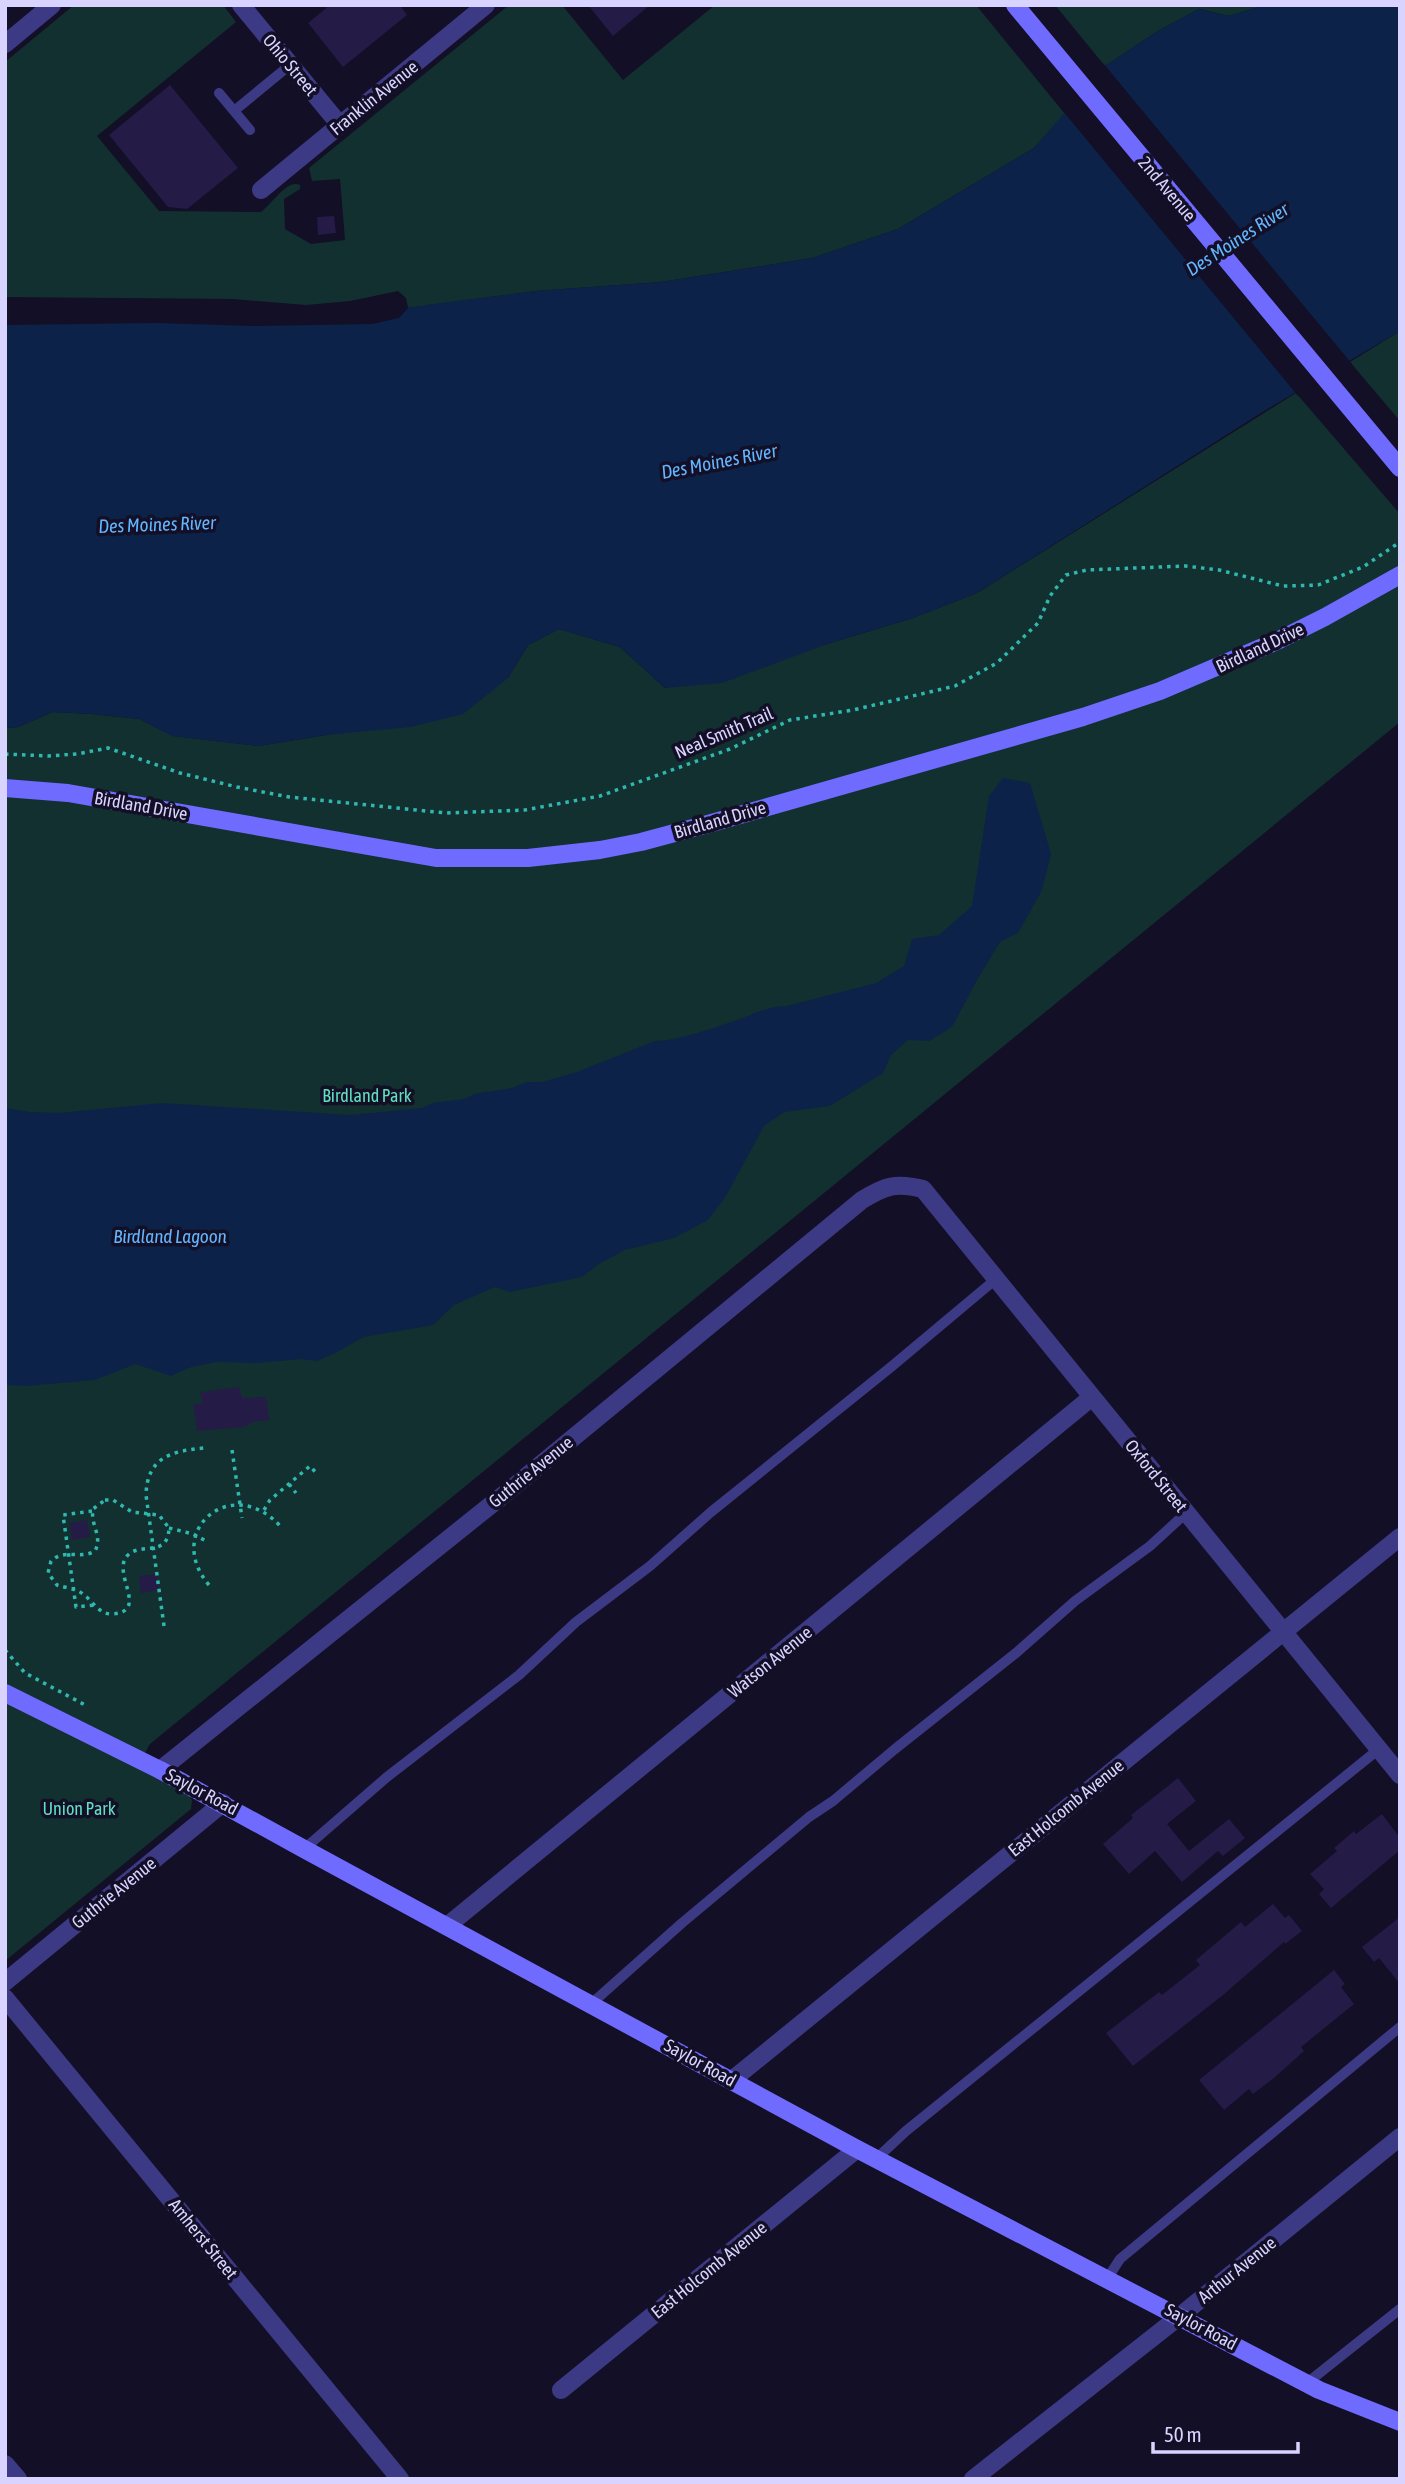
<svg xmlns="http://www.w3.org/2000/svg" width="1405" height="2484" font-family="'Asap Condensed',sans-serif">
<rect width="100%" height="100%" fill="#130f26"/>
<path fill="#12302f" d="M74,5H223L236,22L97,136L159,211L261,212C274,202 287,179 300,185V189L284,199L285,229L311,244L345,240L340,179L312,181L309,168L509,5H562L623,80L715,5H976L1065,114L1034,148L898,229L812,258L661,282L536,291L408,308L406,298L398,291L350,301L306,305L233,299L5,297V62Z
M1055,5H1265L1229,16L1199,9L1158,31L1105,66Z
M1400,331V421L1350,362Z
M1296,393L1400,514V722L150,1744L141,1760L188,1794L192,1800L191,1809L5,1961V728L18,727L53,712L92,714L139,719L173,736L258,746L326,735L508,678L528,645L559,629L620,647L665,688L827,644L913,618L977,593Z"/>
<path fill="#0c2248" d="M1265,5H1400V331L1264,411L977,593L913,618L827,644L722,683L665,688L620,647L559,629L528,645L508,678L463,714L410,727L326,735L258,746L172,736L139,719L92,714L53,712L18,727L5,728V325L157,323L254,326L372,324L399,318L408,308L433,304L536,291L661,282L812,258L898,229L1034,148L1105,66L1158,31L1199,9L1229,16Z
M1003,778L1030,783L1051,854L1042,890L1018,933L1000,942L976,982L952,1027L929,1041L908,1040L891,1055L883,1073L830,1106L784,1112L764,1126L726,1196L708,1220L674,1238L625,1250L599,1264L582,1277L510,1292L495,1287L454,1305L433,1325L364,1337L335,1353L317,1361L301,1359L258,1363L216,1362L191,1367L171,1376L135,1364L95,1380L26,1386L5,1385V1108L30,1112L58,1113L163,1103L350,1115L422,1108L432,1103L464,1099L474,1094L512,1088L527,1082H542L574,1073L655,1041C677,1041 717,1027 740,1019C756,1013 769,1006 787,1006L876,983L904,966L912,939L939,935L972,906L989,796Z"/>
<path fill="#130f26" d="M1103,63L1352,364L1298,396L1063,111Z"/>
<path fill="#241b47" d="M330,5H400L407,15L343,67L308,23Z
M588,5H650L613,36Z
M170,85L238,168L187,209L168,207L109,135Z
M334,216L336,233L318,235L317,217Z
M239,1387L242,1398L266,1397L269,1420L252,1422L245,1427L197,1431L193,1404H202L200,1392Z
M87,1520L90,1537L72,1540L70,1523Z
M157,1574L159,1590L141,1593L139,1576Z
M1178,1778L1196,1801L1167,1824L1189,1851L1229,1819L1245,1838L1223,1856L1218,1851L1182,1882L1155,1851L1129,1874L1103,1844L1133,1818L1131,1815Z
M1382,1814L1400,1838V1850L1331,1908L1319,1894L1324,1889L1310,1874L1337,1851L1334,1848L1354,1831L1356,1834Z
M1273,1904L1285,1918L1289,1915L1302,1931L1285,1944L1284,1942L1223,1995L1133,2066L1106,2033L1159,1992L1162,1995L1200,1965L1196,1960L1241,1922L1245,1927Z
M1400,1917V1984L1379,1958L1374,1962L1362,1947Z
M1334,1970L1345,1984L1341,1987L1354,2004L1301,2047L1304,2051L1274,2078L1253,2094L1249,2089L1224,2110L1199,2080Z"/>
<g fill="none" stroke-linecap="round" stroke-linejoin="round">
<path stroke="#2fb8b0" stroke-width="3.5" stroke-dasharray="3.5 5" stroke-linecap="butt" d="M5,754L48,756L77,754L108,748L180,773L237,787L289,797L446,813L525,810L600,796L730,749L790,720L853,710L955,686L997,663L1038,623L1050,596L1066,575L1087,570L1185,566L1219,570L1283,586L1318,585L1363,567L1400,542
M232,1450L242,1518
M289,1484L296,1493
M105,1500H113L132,1512L159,1515L169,1528C168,1558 141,1542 128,1555C110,1572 150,1611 113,1614C99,1615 93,1601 83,1594C75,1588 65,1588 57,1585L48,1573L51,1561C65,1548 80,1560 95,1551C103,1536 90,1525 93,1509Z
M264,1510L270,1500L310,1466L318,1475
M92,1511L63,1515L76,1607L95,1605
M169,1528L193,1534L208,1542
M209,1585C163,1531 232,1472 281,1527
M164,1626L146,1495C147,1457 172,1451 204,1448
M5,1650L25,1673L87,1706"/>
<path stroke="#3d3a85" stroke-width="10" d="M219,93L250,130
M234,111L290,65
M304,1849L387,1777L519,1675L576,1622L650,1566L711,1512L891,1367L996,1279
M591,2004L682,1923L809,1817L833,1801L895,1749L1016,1653L1075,1601L1150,1546L1186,1513
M876,2159L906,2131L1379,1749
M1107,2279L1120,2259L1400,2027
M1307,2383L1400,2309"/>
<path stroke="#3d3a85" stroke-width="18" d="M241,5L340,125
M5,44L52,5
M261,190L486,5
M160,1770L512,1488L862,1200C885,1186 896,1182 923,1189L1400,1775
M447,1926L1092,1397
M5,1982L223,1803
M5,1998L400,2479
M732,2080L1400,1537
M561,2390L857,2149
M5,2464L18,2479
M973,2479L1180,2316L1400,2137"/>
<path stroke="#6f6bff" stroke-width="18" d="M1015,5L1400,468
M5,788L68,793L436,858H528L600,850L641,842L708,824L1083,717L1160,691L1277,641L1325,617L1400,575
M5,1693L160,1770L304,1849L857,2149L1319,2390L1400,2422"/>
</g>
<g text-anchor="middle" stroke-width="7" stroke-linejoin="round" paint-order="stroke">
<g font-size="18" fill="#d9d4ff" stroke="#130f26">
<text transform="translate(290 65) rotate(50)" y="6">Ohio Street</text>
<text transform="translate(374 98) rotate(-39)" y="6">Franklin Avenue</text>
<text transform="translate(1167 189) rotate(50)" y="6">2nd Avenue</text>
<text transform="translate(1260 648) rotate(-25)" y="6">Birdland Drive</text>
<text transform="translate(724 733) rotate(-23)" y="6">Neal Smith Trail</text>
<text transform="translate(141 806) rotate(10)" y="6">Birdland Drive</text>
<text transform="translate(720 820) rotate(-16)" y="6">Birdland Drive</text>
<text transform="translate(531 1472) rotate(-39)" y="6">Guthrie Avenue</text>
<text transform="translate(1156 1476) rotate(51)" y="6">Oxford Street</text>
<text transform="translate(770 1662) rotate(-39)" y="6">Watson Avenue</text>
<text transform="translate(202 1792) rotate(28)" y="6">Saylor Road</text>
<text transform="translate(1066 1808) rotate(-39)" y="6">East Holcomb Avenue</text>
<text transform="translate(114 1893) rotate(-39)" y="6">Guthrie Avenue</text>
<text transform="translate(700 2063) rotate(29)" y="6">Saylor Road</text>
<text transform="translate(203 2239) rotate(51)" y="6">Amherst Street</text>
<text transform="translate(709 2270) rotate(-39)" y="6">East Holcomb Avenue</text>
<text transform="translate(1237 2270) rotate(-39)" y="6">Arthur Avenue</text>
<text transform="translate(1201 2327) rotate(28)" y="6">Saylor Road</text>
</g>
<g font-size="18" fill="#5fe0c0" stroke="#130f26">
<text x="367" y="1102">Birdland Park</text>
<text x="79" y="1815">Union Park</text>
</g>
<g font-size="19" font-style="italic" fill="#62b6ff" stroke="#130f26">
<text transform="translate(1237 239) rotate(-33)" y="7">Des Moines River</text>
<text transform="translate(719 461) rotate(-11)" y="7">Des Moines River</text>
<text transform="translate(157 524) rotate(-2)" y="7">Des Moines River</text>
<text x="170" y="1243">Birdland Lagoon</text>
</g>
</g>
<rect width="1405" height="2484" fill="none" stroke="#d9d4ff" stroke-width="14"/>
<path d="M1153 2442v10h145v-10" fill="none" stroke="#d9d4ff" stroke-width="3.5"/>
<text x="1164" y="2442" font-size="21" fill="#d9d4ff" stroke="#130f26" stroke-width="5" paint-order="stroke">50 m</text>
</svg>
